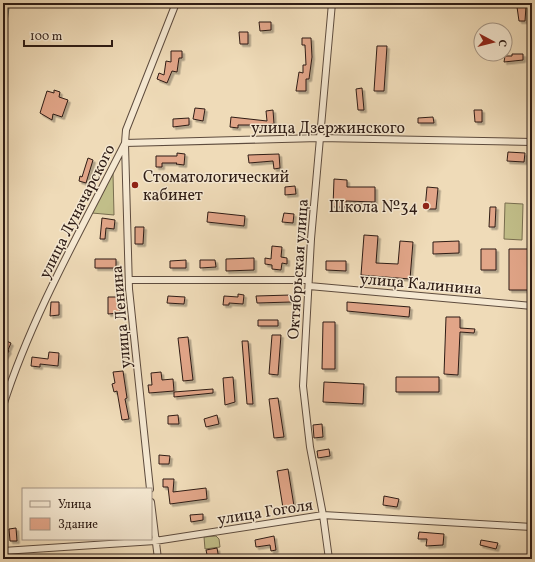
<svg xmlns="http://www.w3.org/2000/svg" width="535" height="562" font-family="Vollkorn,serif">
<defs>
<filter id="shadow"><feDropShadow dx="2.5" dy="2.5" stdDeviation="0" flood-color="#0004"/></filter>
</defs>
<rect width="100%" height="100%" fill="#efdbb8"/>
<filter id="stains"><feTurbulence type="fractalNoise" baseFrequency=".005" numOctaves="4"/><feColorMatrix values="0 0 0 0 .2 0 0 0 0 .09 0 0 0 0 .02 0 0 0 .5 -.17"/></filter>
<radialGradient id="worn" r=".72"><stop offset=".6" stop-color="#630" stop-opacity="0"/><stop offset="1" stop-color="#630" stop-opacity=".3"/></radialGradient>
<path fill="#c1be89" stroke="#786d4f" d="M113,173L114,215L92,213Z
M505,203L523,204L522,240L504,239Z
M216,536L219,539L220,547L205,549L204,537Z"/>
<path fill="#9abbb0" stroke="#6f7b72" d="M3,3H13L9,8L3,50Z"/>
<path fill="#e1a588" stroke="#2e1c15" filter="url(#shadow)" d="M526,6L525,21H519L517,7Z
M259,22H271V30L260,31Z
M239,32H248V44H240Z
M302,38H311L312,57L309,79H306V91H296L299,72L303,73V65H306L305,45H302Z
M377,46H387L384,91H374Z
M171,51H182V58H179L177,72L172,71L167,83L157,79L159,73L164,75L166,61L171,62Z
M512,54H523V60L504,62L505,56H512Z
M362,88L364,110H358L356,89Z
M54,90L60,92L59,97L68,100L62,117L53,114L52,120L40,113L47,91L54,93Z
M195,108L205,109L203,121L193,119Z
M273,110L274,124L263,125V128L258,127L259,125H238V128L230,127L231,117L267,121L266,111Z
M474,110H482V122H475Z
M433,117L434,123H418V118Z
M189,118V125L173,127V119Z
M508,152L525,153L524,162L507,161Z
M177,153L185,154L184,165L176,164L177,163H162V167H156V156H177Z
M279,154L280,168L274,169L273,161L249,163L248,155Z
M88,158L93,160L86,183L79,181L80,176L82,177Z
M334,179L347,180V187H375V202L346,201V207H333Z
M295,186L296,194L285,195V187Z
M427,187L438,188L436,209H425Z
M490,207H496L495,227H489Z
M208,212L245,216L244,226L207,222Z
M284,213L294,214L293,223L282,222Z
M102,218L115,220L114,229L106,228L105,239H100Z
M135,227H144L143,244H135Z
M364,235L378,236L376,263L398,264L400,241L413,242L410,279L361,275Z
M459,241V253L433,254V242Z
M272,246L282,247L281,257L287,258V264L282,263L281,270L272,269V265L265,264V258L271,259Z
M481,249H496V270H481Z
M509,249H530V290H509Z
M254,258V270L226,271V259Z
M95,259H116V268H95Z
M186,260V268H170V261Z
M200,260H215L216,267L200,268Z
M326,261H346V271L326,270Z
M238,294L244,295L243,304L229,303V305H223L224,296L238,297Z
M291,295V302L257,303L256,296Z
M168,296L185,297L184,304L167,303Z
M108,297H119L120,313L108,314Z
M51,302H59V315L50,316Z
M347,302L410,307L409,317L347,311Z
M446,317H460V328L475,329L474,333L460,332L458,375L444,374Z
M258,320H278V326H258Z
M323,322H335V369H322Z
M272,335H281L278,375L269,374Z
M188,337L193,380L183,381L178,338Z
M4,340L11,343L8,350L9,351L3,360Z
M242,341H248L253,404H247Z
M49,352L59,353L58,366L40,364V367L31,366L32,357L48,359Z
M123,371L127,398L125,399L129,419L122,420L117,391L114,392L112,384L115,383L113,372Z
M161,372L162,380L173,379L174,391L149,393L148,385H152L151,373Z
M233,377L235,402L225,405L223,378Z
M396,377H439V392H396Z
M324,382L364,384L363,404L323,402Z
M213,389V393L174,397V392Z
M278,398L284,437L274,438L269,399Z
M178,415L179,424H168V416Z
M217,415L219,424L206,427L204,419Z
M322,424L323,437L314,438L313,425Z
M329,449L330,456L318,458L317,451Z
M159,455L170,456L169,464H159Z
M288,469L294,506L283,508L277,471Z
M163,479H174L173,492L206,488L207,499L170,504L168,487H163Z
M384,496L399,499L397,507L383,505Z
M203,514V520L191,522L190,515Z
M16,528L17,541H10L9,529Z
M419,532L444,534L443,545L426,546L427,539H418Z
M274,536L276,550L271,551L270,545L256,547L255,540Z
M481,540L498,543L496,549L480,545Z
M217,548L219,559H208L206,550Z"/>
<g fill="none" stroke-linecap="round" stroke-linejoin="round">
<g stroke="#5e4c3e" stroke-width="8">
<path id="minor" d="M125,143L319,138L532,142
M125,144L129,289L150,489
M129,280H308
M309,286L532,306
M3,406C32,315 82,228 125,143L126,130L176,3
M151,502L158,559
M3,551L155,541L323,515L532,527
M329,559L323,515L310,447L303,386L311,239L332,3"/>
</g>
<use href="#minor" stroke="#f5e8d1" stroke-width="6"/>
</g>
<g fill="#8f2418" stroke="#f5e8d1" stroke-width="1.5">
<circle cx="135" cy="185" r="4"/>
<circle cx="426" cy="206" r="4"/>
</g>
<g text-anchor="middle" stroke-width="3" stroke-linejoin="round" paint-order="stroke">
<g font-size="16" fill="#2e1c15" stroke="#f5e8d1">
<text x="328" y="133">улица Дзержинского</text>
<text transform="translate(76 211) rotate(-63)" y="6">улица Луначарского</text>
<text transform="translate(297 269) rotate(-86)" y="6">Октябрьская улица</text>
<text transform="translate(421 283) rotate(5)" y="6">улица Калинина</text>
<text transform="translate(120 317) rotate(-95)" y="6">улица Ленина</text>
<text transform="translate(265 511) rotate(-9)" y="6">улица Гоголя</text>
</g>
<g font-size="16" fill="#2e1c15" stroke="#f5e8d1" text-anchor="start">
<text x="143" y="182">Стоматологический<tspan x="143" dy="18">кабинет</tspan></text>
<text x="418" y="212" text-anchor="end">Школа №34</text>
</g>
</g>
<rect width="535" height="562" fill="none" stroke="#efdbb8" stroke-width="16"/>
<rect x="4" y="4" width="527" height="554" fill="none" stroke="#2e1c15" stroke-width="2"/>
<rect x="8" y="8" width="519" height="546" fill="none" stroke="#2e1c15"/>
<rect x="22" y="488" width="130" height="52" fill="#f5e8d1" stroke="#a59686"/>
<rect x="30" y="501" width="20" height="6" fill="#f5e8d1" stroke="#a59686"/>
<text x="58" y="508" font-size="12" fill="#2e1c15">Улица</text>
<rect x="30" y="518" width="20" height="12" fill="#e1a588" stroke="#a59686"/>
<text x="58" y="528" font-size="12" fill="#2e1c15">Здание</text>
<g transform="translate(493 42) rotate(97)"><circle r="19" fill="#f5e8d1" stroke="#a59686"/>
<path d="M0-3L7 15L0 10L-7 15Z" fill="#8f2418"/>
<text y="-6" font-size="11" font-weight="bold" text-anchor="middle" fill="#2e1c15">С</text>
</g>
<path d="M24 40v6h88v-6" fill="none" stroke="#2e1c15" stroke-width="2"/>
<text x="30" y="40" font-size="12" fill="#2e1c15" stroke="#f5e8d1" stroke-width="3" paint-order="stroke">100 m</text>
<rect width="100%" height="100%" filter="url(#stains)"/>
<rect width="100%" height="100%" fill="url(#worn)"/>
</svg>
